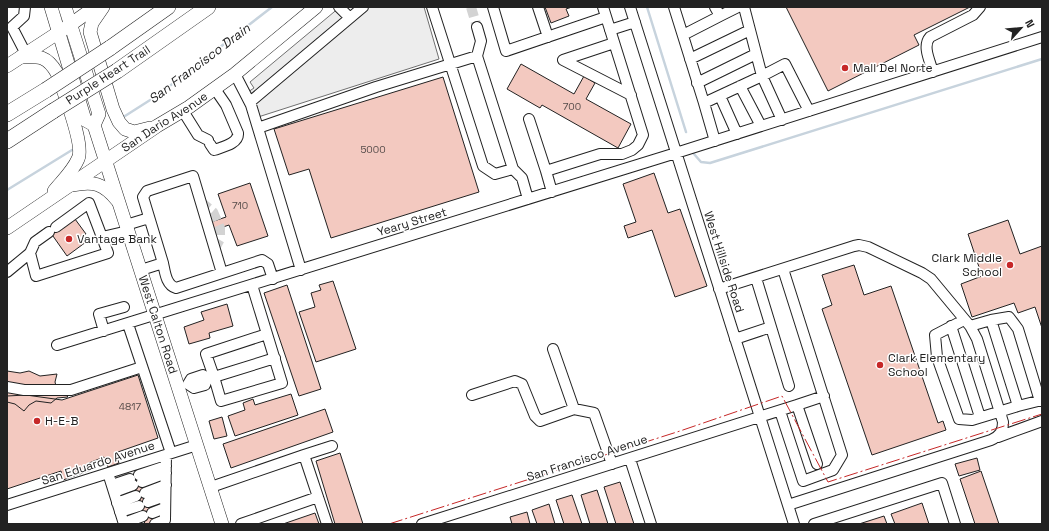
<svg xmlns="http://www.w3.org/2000/svg" width="1049" height="531" font-family="'Space Grotesk',sans-serif">
<rect width="100%" height="100%" fill="#fff"/>
<path fill="#ededed" stroke="#6f6f6f" d="M340,7H424L439,59L255,118L248,92L254,88L250,82Z"/>
<g fill="none" stroke-linecap="round" stroke-linejoin="round">
<path stroke="#c7d3dd" stroke-width="2.5" d="M647,7L686,132
M125,116L158,95L272,7
M694,154L701,162L710,163L1042,59
M7,190L72,150"/>
</g>
<path fill="#f3c9c0" stroke="#222" d="M545,7H572L566,9L569,16L551,23Z
M786,7H970L914,35L919,45L828,91Z
M521,64L574,94L584,76L595,83L586,99L631,124L618,148L542,105L540,108L507,89Z
M443,77L479,192L331,238L309,169L289,175L274,129Z
M654,173L668,213L680,209L707,286L675,297L652,230L628,238L624,226L636,222L623,184Z
M250,183L268,236L237,246L229,225L214,230L211,222L226,217L218,194Z
M75,219L86,234L82,237L86,242L67,256L48,229L54,225Z
M1008,220L1020,254L1042,246V328L1035,307L1018,313L1014,303L972,317L961,284L982,276L968,234Z
M854,265L864,295L891,286L938,423L943,421L946,430L872,455L822,309L832,305L822,275Z
M333,281L356,349L316,362L299,312L315,307L311,293L321,290L319,285Z
M287,285L321,389L299,396L264,293Z
M227,304L233,326L209,333L210,338L189,344L184,327L204,320L201,312Z
M7,371L20,373L29,371L40,376L57,374L55,382L56,386L68,397L57,398L51,403L36,401L29,405L24,411L15,404L7,402Z
M138,375L158,438L115,453L119,463L108,467L104,457L89,463L91,470L63,480L61,471L7,489V396L26,395L62,400Z
M291,394L298,415L235,436L228,416L245,410L243,403L253,399L255,405Z
M325,409L333,432L231,468L223,444Z
M222,417L227,436L214,439L209,421Z
M340,453L363,524H335L316,461Z
M977,458L980,470L959,476L955,464Z
M981,471L999,524H975L960,479Z
M139,474L155,522L147,524H145L130,477Z
M620,482L634,524H616L604,487Z
M597,490L608,524H590L581,495Z
M572,495L582,524H564L556,500Z
M922,503L929,524H895L891,514Z
M549,504L555,524H537L532,510Z
M527,512L530,524H512L510,517Z
M315,513L319,524H283Z
M884,516L887,524H859Z"/>
<g fill="none" stroke-linecap="round" stroke-linejoin="round">
<path stroke="#d3d3d3" stroke-width="10" stroke-dasharray="10 5" stroke-linecap="butt" d="M471,7L477,27
M201,202L213,212L220,228V239L215,248"/>
<g stroke="#222" stroke-width="12">
<path id="minor" d="M25,7L24,16L12,27L26,54
M339,7L350,18
M432,7L483,166L495,174L513,169
M493,7L506,51L606,17
M538,7L548,37
M630,7L794,524
M674,7L704,103
M715,7L720,16L738,7
M477,27L481,41L477,56
M610,30L635,22
M683,35L720,16
M614,43L563,60L631,95
M690,59L750,30
M933,72C930,61 922,46 930,37L973,15L980,7
M235,74L251,105L301,270
M697,83L756,54
M740,86L761,126
M720,96L737,134
M250,102L363,7
M183,111L198,135L208,140
M529,119L546,171
M782,120L762,76L785,64L809,111
M258,128L376,87L477,56L513,169L522,178L528,199
M715,141L704,103L762,76L744,7
M210,144L214,150C222,147 239,144 238,133L226,105L215,89
M552,192L546,171L600,154H622L632,150L638,145L643,135L603,7
M126,225L149,218
M102,237L128,231
M30,253L35,242L49,232
M163,263L143,197L147,191L193,176L222,273
M141,270L163,263C165,272 166,285 176,288L262,260L268,264L273,279
M7,272L30,253L36,276L108,253L89,203L56,227
M756,278L789,386
M719,289L854,246L859,245L868,247L922,273L931,279L970,326L977,339L1003,422C1003,431 1000,436 991,440L788,505
M964,320L935,335L937,357L959,419L972,420L1018,406L1042,400
M991,320L1018,406
M128,324L171,453
M951,326L980,417
M970,326L991,320L1009,317L1018,329L1040,401
M104,331L99,314L124,307
M267,334L206,354L214,377L275,358
M735,339L771,327
M57,345L676,153L1042,37
M553,349L574,409
M207,379L214,377L221,401L282,383L252,285
M188,384L191,379L203,375L207,379
M188,384L194,388L205,385L207,379
M7,387L24,390H71L142,367
M472,395L515,381L522,384L535,416L540,421L574,409L594,413L612,464
M797,405L824,396
M780,411L803,481L833,470L842,455L783,269
M998,437L1042,421
M630,459L651,524
M108,473L124,524
M139,475L166,466
M142,482L166,473
M112,485L130,479
M211,487L304,455
M114,492L133,485
M145,493L166,485
M148,502L165,496
M117,503L136,496
M7,505L197,445
M120,512L139,506
M152,513L165,508
M124,523L143,516
M155,524L165,520L166,455
M241,524L318,497
M327,524L304,455L332,446
M422,524L797,405L817,464
M814,524L942,483L955,524"/>
</g>
<g stroke="#222" stroke-width="14">
<g id="major">
<path d="M51,7L85,120L94,125"/>
<path id="s1" d="M65,7L99,114L94,125L222,524"/>
<path d="M103,7L92,23L90,32L113,109L119,122L125,129L134,132L150,128"/>
<path d="M21,57C40,56 47,56 57,73C63,90 85,146 78,159C73,171 62,181 54,191"/>
<path d="M7,66L70,25L95,7"/>
<path d="M73,185C93,181 103,183 117,200"/>
<path id="s2" d="M7,228L157,126L189,107L235,74L316,7"/>
</g>
</g>
<g stroke="#222" stroke-width="16">
<path id="highway" d="M110,48L168,7
M117,71L208,7
M7,114L46,90
M7,141L53,111"/>
</g>
<use href="#minor" stroke="#fff" stroke-width="10"/>
<use href="#major" stroke="#fff" stroke-width="13"/>
<use href="#highway" stroke="#fff" stroke-width="15"/>
<g stroke="#222" stroke-width="16" stroke-linecap="butt">
<path id="highway-bridge" d="M46,90L110,48
M53,111L117,71"/>
</g>
<use href="#highway-bridge" stroke="#fff" stroke-width="15"/>
<path stroke="#c62828" stroke-width="1" stroke-dasharray="14 3 2 3" stroke-linecap="butt" d="M389,524L680,431L782,396L828,482L1042,414"/>
</g>
<g fill="#c62828" stroke="#fff" stroke-width="1.5">
<circle cx="845" cy="68" r="4"/>
<circle cx="69" cy="239" r="4"/>
<circle cx="1010" cy="265" r="4"/>
<circle cx="880" cy="365" r="4"/>
<circle cx="37" cy="421" r="4"/>
</g>
<g text-anchor="middle" stroke-width="3" stroke-linejoin="round" paint-order="stroke">
<g font-size="10" fill="#564c4a">
<text x="572" y="110">700</text>
<text x="373" y="153">5000</text>
<text x="240" y="209">710</text>
<text x="130" y="410">4817</text>
</g>
<g font-size="12" fill="#222" stroke="#fff" text-anchor="start">
<text x="853" y="72">Mall Del Norte</text>
<text x="77" y="243">Vantage Bank</text>
<text x="1002" y="262" text-anchor="end">Clark Middle<tspan x="1002" dy="14">School</tspan></text>
<text x="888" y="362">Clark Elementary<tspan x="888" dy="14">School</tspan></text>
<text x="45" y="425">H-E-B</text>
</g>
<g font-size="12" fill="#222" stroke="#fff">
<text transform="translate(108 75) rotate(-33)" y="4">Purple Heart Trail</text>
<text dy="4" stroke="none"><textPath href="#s2" startOffset="190">San Dario Avenue</textPath></text>
<text transform="translate(412 222) rotate(-17)" y="4">Yeary Street</text>
<text transform="translate(724 262) rotate(72)" y="4">West Hillside Road</text>
<text dy="4" stroke="none"><textPath href="#s1" startOffset="334">West Calton Road</textPath></text>
<text transform="translate(587 458) rotate(-18)" y="4">San Francisco Avenue</text>
<text transform="translate(98 463) rotate(-18)" y="4">San Eduardo Avenue</text>
</g>
<g font-size="13" font-style="italic" fill="#222" stroke="#fff">
<text transform="translate(199 63) rotate(-37)" y="5">San Francisco Drain</text>
</g>
</g>
<rect width="1049" height="531" fill="none" stroke="#222222" stroke-width="16"/>
<g transform="translate(1021 28) rotate(63)" stroke="#ffffff" stroke-width="3" paint-order="stroke">
<path d="M0-3L7 15L0 10L-7 15Z" fill="#222222"/>
<text y="-6" font-size="11" font-weight="bold" text-anchor="middle" fill="#222222">N</text>
</g>
</svg>
